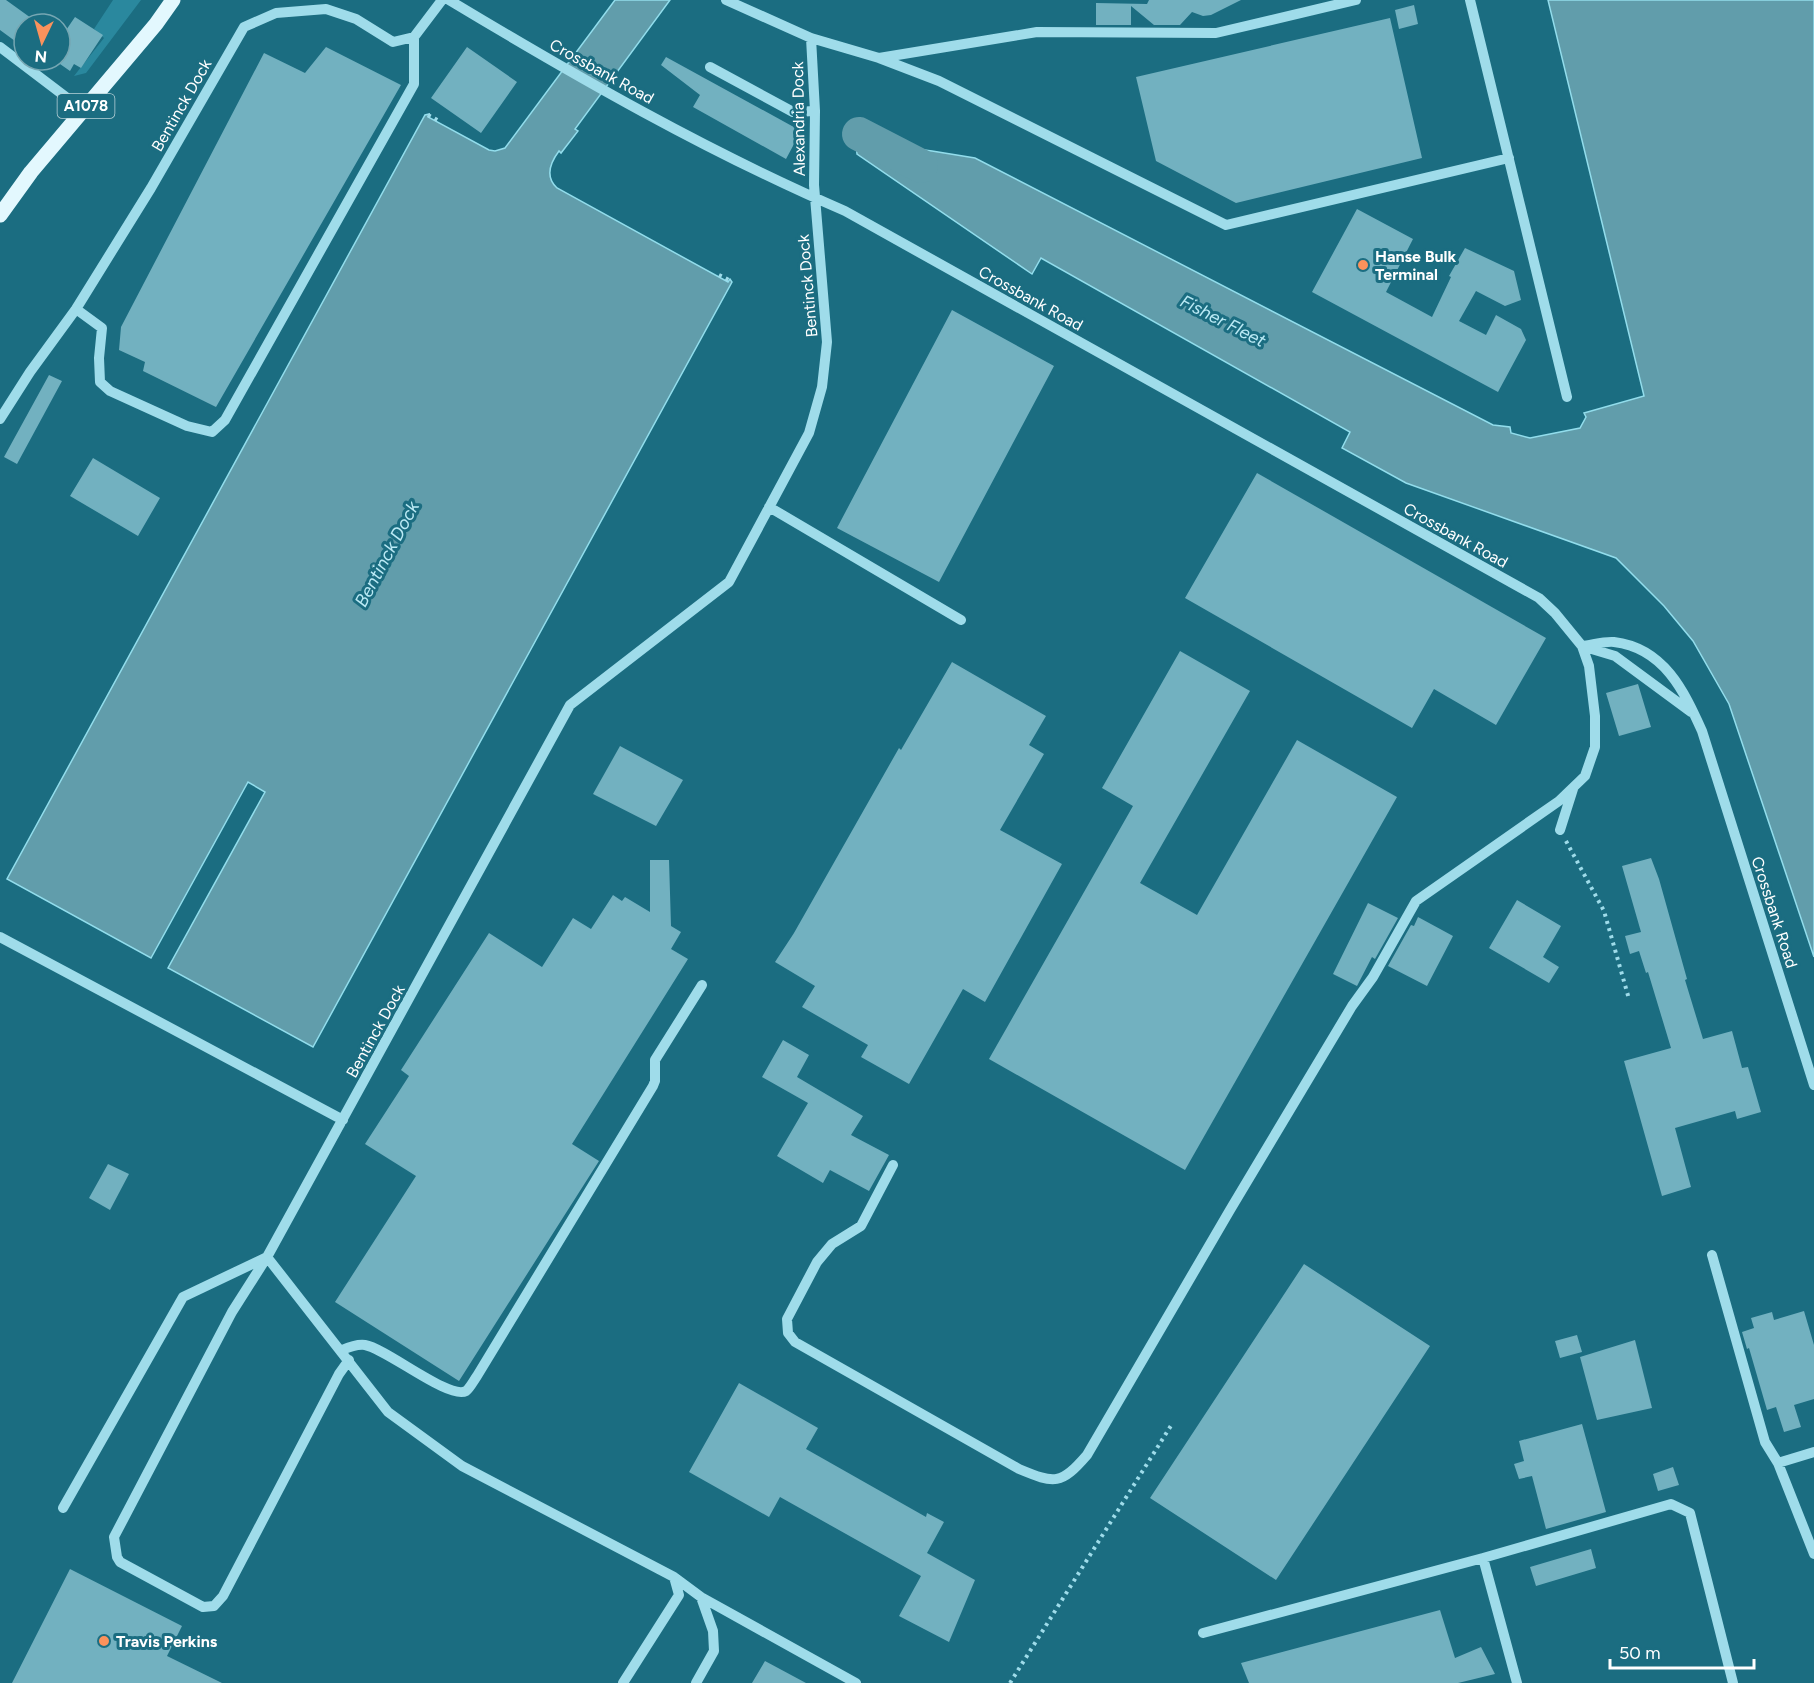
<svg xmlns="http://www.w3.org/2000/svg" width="1814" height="1683" font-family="Figtree,sans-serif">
<rect width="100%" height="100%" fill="#1b6d81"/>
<path fill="#2a889e" d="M113,0H141L86,73L74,76L104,38L94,29Z"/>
<path fill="#619dab" stroke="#92ddec" stroke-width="1.5" d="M615,0H670L575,129L578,131L561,153L559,151C550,163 545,177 557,188L728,282L730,279L732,282L313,1047L168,968L265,792L248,782L151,958L7,879L425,115L429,114L428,117L489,150L495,151L505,148Z
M1548,0H1814V957L1729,704L1693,641L1664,606L1616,558L1406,483L1342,448L1350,432L1041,258L1032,274L857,154L856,141L932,151L975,158L1493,425L1510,427L1511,433L1530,438L1580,428L1586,417L1584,413L1644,396Z"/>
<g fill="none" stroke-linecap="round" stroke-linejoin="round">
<path stroke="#619dab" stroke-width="34" d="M859,134L921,166"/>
</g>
<path fill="#72b1c0" d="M0,0H6L31,18L27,24H24V28L15,41L0,30Z
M1149,0H1241L1211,15L1203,16L1192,12L1180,25H1154L1131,6V25H1096V3L1147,4Z
M1414,5L1418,24L1399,29L1395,10Z
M75,17L103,35L81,68L74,64L70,71L60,64V39Z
M1390,18L1422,158L1236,203L1156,161L1136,77Z
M326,47L401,85L216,407L143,371L145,362L119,350L121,327L264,53L305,73Z
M467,47L517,82L481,133L431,98Z
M666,57L801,131L786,159L693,107L700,95L661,65Z
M1357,209L1413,239L1386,292L1432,317L1451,277L1449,276L1465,248L1514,271L1521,300L1505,306L1476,291L1459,321L1486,335L1496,315L1521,329L1526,340L1498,392L1312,292Z
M952,310L1054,366L939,582L837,528Z
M49,375L62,381L17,464L4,457Z
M93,458L160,498L138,536L70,496Z
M1257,473L1546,638L1496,725L1434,689L1412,728L1185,598Z
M1180,651L1250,691L1140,883L1197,915L1297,740L1397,797L1185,1170L989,1059L1133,806L1102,788Z
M952,662L1046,716L1029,745L1044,754L1000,830L1062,864L985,1002L963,989L909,1084L861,1057L868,1045L802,1007L815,986L775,962L794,933L899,748L901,750Z
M1638,684L1651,727L1619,736L1606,693Z
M620,746L683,780L656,826L593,794Z
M1651,858L1659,879L1687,979L1685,980L1703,1039L1732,1031L1742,1068L1748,1067L1761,1112L1737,1119L1735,1111L1675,1128L1691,1187L1662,1196L1624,1061L1671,1048L1648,972L1646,973L1639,951L1630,954L1625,936L1641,932L1622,866Z
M650,860H669L671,926L681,932L671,949L688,959L572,1144L599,1161L459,1381L335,1302L416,1176L365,1144L409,1076L401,1070L489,933L542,967L573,918L591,929L613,895L622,901L625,897L650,912Z
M1517,900L1561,926L1543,957L1559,967L1549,983L1489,948Z
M1368,903L1398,918L1375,959L1372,957L1357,986L1333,974Z
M1418,917L1453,936L1427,986L1388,966L1411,925L1414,926Z
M783,1040L809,1055L797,1077L863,1116L851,1135L889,1155L869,1191L830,1170L823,1183L777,1156L808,1103L762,1077Z
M108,1164L129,1174L110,1210L89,1198Z
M1304,1264L1430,1346L1276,1580L1150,1498Z
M1804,1311L1814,1345V1399L1794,1405L1801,1427L1784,1432L1776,1407L1767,1410L1749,1348L1747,1349L1742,1332L1754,1328L1751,1318L1772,1312L1774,1320Z
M1577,1335L1582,1352L1560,1358L1555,1341Z
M1635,1340L1652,1408L1597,1420L1580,1357Z
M739,1383L818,1428L806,1449L926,1517L927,1513L944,1522L927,1553L975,1580L949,1642L899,1616L921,1576L780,1497L769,1517L689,1472Z
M1582,1424L1606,1512L1546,1529L1532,1476L1519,1479L1514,1464L1524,1461L1519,1441Z
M1673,1467L1679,1485L1658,1491L1653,1474Z
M1591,1549L1596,1568L1536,1586L1530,1567Z
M70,1569L182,1626L167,1656L222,1683H12Z
M1440,1610L1455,1658L1481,1647L1495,1674L1458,1683H1249L1241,1663Z
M765,1661L806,1683H752Z"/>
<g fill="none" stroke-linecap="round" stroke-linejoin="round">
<path stroke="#9fdcea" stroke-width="4" stroke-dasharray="3 4.5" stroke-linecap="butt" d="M428,115L441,122
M719,275L729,280
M1566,841L1604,911L1629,999
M1010,1683L1172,1424"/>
<path stroke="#9fdcea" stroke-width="10" d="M449,0C577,77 708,152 845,211L1539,598L1555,613L1582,646L1589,666L1595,716V747L1585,776L1559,801L1416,901L1373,977L1352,1006L1230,1210L1087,1455C1061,1485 1055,1484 1019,1469L795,1342L788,1333L787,1319L817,1262L832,1244L861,1226L893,1165
M726,0L811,38L879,58L939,81L1226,225L1509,158
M1470,0L1567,397
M0,47L83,110
M879,58L1037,32L1216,33L1356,0
M710,67L793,112L815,111
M76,309L102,328L99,358L100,382L110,391L187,426L212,432L225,420L414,84V37
M0,419L30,372L76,309L151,188L244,27L276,13L326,9L356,19L393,42L414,37L442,0
M769,507L961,620
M1582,646C1592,645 1604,641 1614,642C1664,648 1684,691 1702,731L1814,1085
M1585,647L1615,656L1691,712
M1560,830L1573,789
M0,937L343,1120
M1712,1255L1765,1442L1778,1463
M267,1257L232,1312L114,1537L117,1557L120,1562L203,1607L214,1606L223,1596L339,1374L349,1360
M342,1350C349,1347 357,1344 365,1345C387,1349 449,1400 466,1391C470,1388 474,1380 477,1376L653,1086L655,1081V1060L702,985
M1814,1452L1778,1463L1814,1554
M63,1508L183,1297L267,1257
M1483,1558L1517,1683
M674,1577L701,1597L856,1683
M1203,1633L1483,1558L1671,1504L1690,1513L1733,1683
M623,1683L679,1595L674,1577L462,1466L388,1412L267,1257L570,705L729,582L809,433L822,387L827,342L814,185L815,111L811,38
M696,1683L714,1651L713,1631L701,1597"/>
<path stroke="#e3f8fe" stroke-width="15" d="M0,215L31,172L156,24L173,0"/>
</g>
<g fill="#fb925c" stroke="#1b6d81" stroke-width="2">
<circle cx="1363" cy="265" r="6"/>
<circle cx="104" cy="1641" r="6"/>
</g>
<g text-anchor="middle" stroke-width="6" stroke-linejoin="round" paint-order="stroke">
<rect fill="#1b6d81" stroke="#bbd3d9" stroke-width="1.5" x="57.5" y="94" width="57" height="24" rx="4.5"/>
<g font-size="15" font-weight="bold" fill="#fff">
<text x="86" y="111">A1078</text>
</g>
<g font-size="16" fill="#fff" stroke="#1b6d81">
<text transform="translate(602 71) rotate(29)" y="6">Crossbank Road</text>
<text transform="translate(181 105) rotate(-60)" y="6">Bentinck Dock</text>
<text transform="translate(798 119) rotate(-91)" y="6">Alexandria Dock</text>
<text transform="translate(807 286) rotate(-95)" y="6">Bentinck Dock</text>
<text transform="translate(1031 298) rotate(29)" y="6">Crossbank Road</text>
<text transform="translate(1456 535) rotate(29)" y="6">Crossbank Road</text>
<text transform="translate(1775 912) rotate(72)" y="6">Crossbank Road</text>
<text transform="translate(375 1031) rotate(-61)" y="6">Bentinck Dock</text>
</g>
<g font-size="16" font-weight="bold" fill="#fff" stroke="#1b6d81" text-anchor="start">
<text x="1375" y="262">Hanse Bulk<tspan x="1375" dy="18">Terminal</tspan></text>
<text x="116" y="1647">Travis Perkins</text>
</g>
<g font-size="18" font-style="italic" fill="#bbeaf5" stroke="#1b6d81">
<text transform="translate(1223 321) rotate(27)" y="6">Fisher Fleet</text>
<text transform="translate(387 554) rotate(-62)" y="6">Bentinck Dock</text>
</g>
</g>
<g transform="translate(42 42) rotate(185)"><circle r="28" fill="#1b6d81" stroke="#76a7b3" stroke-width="1.5"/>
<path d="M0-4.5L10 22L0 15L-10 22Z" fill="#fb925c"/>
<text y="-9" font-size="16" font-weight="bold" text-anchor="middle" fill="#ffffff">N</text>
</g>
<path d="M1610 1659v9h144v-9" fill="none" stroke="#ffffff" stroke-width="3"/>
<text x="1619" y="1659" font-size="18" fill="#ffffff" stroke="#1b6d81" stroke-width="4.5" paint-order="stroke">50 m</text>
</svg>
